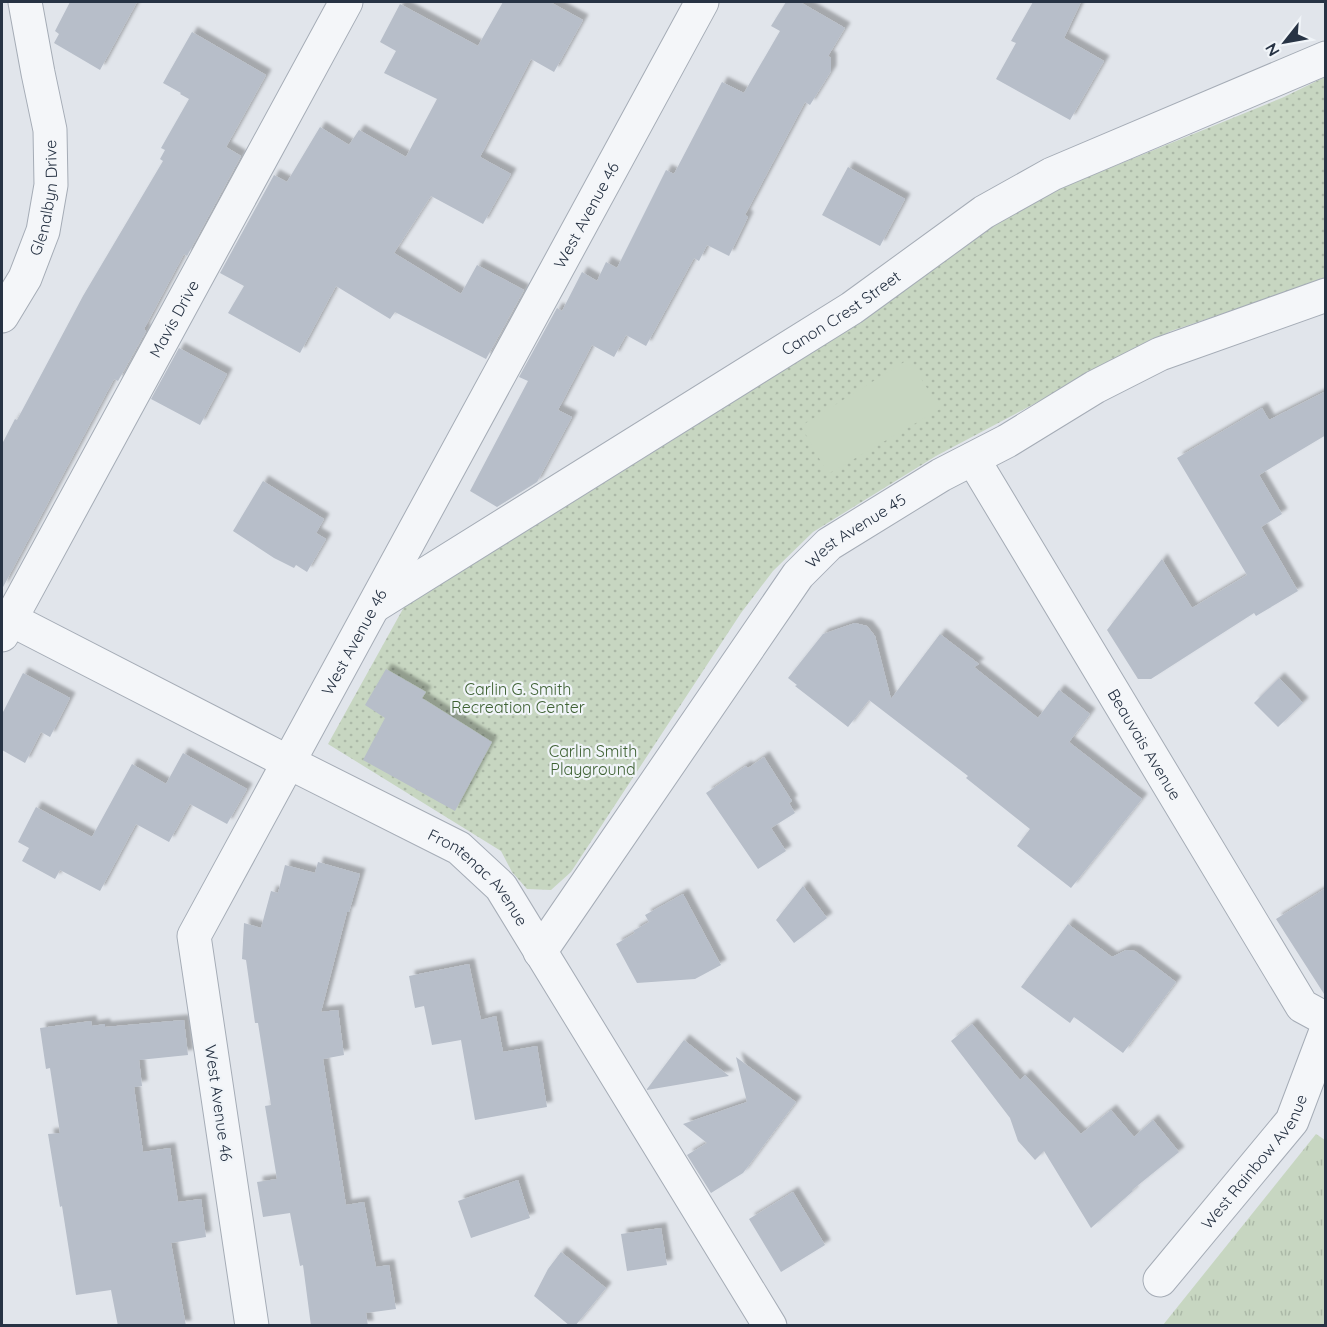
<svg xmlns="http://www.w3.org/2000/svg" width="1327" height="1327" font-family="Quicksand,sans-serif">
<defs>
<pattern id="grass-tufts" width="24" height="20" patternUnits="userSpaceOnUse" patternTransform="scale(1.5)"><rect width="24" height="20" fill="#c7d6c1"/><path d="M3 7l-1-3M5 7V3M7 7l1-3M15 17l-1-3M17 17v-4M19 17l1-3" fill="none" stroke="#abb8a7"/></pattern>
<pattern id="park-dots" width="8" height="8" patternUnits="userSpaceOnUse" patternTransform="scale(1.5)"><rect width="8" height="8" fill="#c7d6c1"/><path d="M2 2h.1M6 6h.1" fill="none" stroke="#abb8a7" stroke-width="1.8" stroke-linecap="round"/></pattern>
<filter id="shadow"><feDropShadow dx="5.5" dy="-5.5" stdDeviation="1.5" flood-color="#0004"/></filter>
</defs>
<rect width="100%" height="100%" fill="#e1e5eb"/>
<path fill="url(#grass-tufts)" d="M1316,1134L1325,1140V1325H1163Z"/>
<path fill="url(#park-dots)" d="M1325,77V279L1171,331L936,456L813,532L773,571L741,613L571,872L551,890L527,889L512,872L501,851L328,744L404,607L676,438L846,327L924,269L1015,213L1058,189L1284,97Z"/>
<path fill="#c7d6c1" d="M909,359L940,409L828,474L801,426Z"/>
<path fill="#b7bec9" filter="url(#shadow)" d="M70,2H137L100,70L54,43L59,34L55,31Z
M503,2H550L583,20L554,72L531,59L480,157L511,174L483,224L431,196L394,253L461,294L477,265L524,290L486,359L395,312L390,319L336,286L300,353L228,313L244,286L220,273L274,175L287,182L320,127L349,145L359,130L406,157L437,99L384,73L396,51L380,42L400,4L478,46Z
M786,2H800L845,28L828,56L831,58V71L810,105L805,102L745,215L748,217L729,256L707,245L699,261L694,258L646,346L626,335L614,357L592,345L558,410L572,417L537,482L497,507L470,491L528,381L519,377L557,308L562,311L582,272L597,281L606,262L617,268L666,170L674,174L722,82L744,93L780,31L771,26Z
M1033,2H1081L1064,38L1104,61L1070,120L996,79L1016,43L1011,41Z
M192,32L266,75L226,147L241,156L187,256L184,254L144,329L146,331L118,381L114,379L2,589V444L15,419L17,420L83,296L163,161L160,159L165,150L161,148L189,99L180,94L181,93L163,83Z
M848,167L905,199L880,246L822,215Z
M179,348L227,374L200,425L151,399Z
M1326,391V435L1259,475L1282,514L1261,527L1298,591L1256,616L1254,613L1151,679H1138L1107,630L1162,559L1192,608L1247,575L1177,458L1262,408L1269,420Z
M263,481L324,519L316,533L326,539L307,572L296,565L294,568L274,558L233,531Z
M855,623L867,626L875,636L891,699L940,634L979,664L974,667L1038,718L1059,690L1090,714L1069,742L1142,799L1071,888L1017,846L1030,829L966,778L968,776L869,700L848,727L795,686L797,685L788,678L823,634Z
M386,669L426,692L422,698L492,742L455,811L363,760L385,718L365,705Z
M23,673L70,698L50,737L41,732L25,763L2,750V714Z
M1279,678L1303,703L1278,727L1254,703Z
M183,753L247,789L227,824L190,804L169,842L136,824L100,891L60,870L55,879L22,861L29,848L18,842L36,807L92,837L132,764L166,784Z
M764,757L792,801L789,803L795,813L771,828L786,851L758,869L706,793L746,766L748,768Z
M318,862L360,874L349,912H347L321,1012L338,1010L344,1055L323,1059L346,1205L364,1202L376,1267L389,1265L396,1309L366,1313L368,1326H311L303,1265L300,1266L290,1213L263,1217L257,1182L277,1179L265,1106L271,1105L258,1023H255L246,960L242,959L244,923L261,928L271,891L278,893L285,865L315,873Z
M803,886L827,918L794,943L776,920Z
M1326,888V997L1276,919Z
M683,894L721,965L695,979L637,983L616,944L635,933L633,931L649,922L645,915Z
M1068,924L1112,957L1126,950L1135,951L1176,982L1123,1053L1074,1017L1070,1023L1021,987Z
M469,964L481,1020L496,1016L503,1052L537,1046L547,1107L475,1120L461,1040L432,1045L424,1006L415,1008L409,976Z
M184,1020L188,1055L139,1060L142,1086L134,1087L143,1152L170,1148L178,1202L201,1199L206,1237L171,1243L186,1326H118L111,1290L76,1295L62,1206L60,1207L48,1134L60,1133L50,1068L46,1069L40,1028L91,1021L92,1026L105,1024V1027Z
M972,1024L1020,1080L1025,1075L1081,1134L1111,1110L1134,1137L1153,1120L1179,1152L1132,1190L1133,1191L1091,1228L1044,1151L1035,1160L1018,1141L1010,1118L951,1041Z
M684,1040L729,1076L647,1090V1089Z
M736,1057L796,1102L743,1173L711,1193L687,1155L707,1143L683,1124L747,1102Z
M518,1180L530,1218L471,1238L458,1201Z
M793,1192L825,1245L781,1272L749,1219Z
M661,1228L667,1265L627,1271L621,1234Z
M561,1252L606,1288L575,1326H570L534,1296L548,1269Z"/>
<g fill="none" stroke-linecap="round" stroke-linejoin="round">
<g stroke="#a5acb6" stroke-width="35">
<g id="street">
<path id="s1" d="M2,316L25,278L43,231L51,185L50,130L38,73L25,2"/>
<path id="s2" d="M973,459L1302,1006L1326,1019"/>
<path id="s3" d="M376,605L852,308L984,212L1052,174L1326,58"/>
<path id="s4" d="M10,619L288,762L459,848L501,887L770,1326"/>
<path id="s5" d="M2,635L346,2"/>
<path id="s6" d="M540,952L798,575L829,544L941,475L1007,441L1095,387L1160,354L1326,295"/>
<path id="s7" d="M1160,1280L1292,1121L1326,1031"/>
<path id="s8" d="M252,1326L194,936L702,2"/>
</g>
</g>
<use href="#street" stroke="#f4f6f9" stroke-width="33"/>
</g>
<g text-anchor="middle" stroke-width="4.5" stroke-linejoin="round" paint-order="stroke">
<g font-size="16" fill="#273344" stroke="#f0f4f8">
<text dy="6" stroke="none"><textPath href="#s1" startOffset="128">Glenalbyn Drive</textPath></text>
<text dy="6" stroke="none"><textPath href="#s8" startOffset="1215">West Avenue 46</textPath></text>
<text dy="6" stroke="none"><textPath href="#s3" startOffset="549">Canon Crest Street</textPath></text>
<text dy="6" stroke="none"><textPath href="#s5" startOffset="360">Mavis Drive</textPath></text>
<text dy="6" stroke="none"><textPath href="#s6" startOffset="530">West Avenue 45</textPath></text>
<text dy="6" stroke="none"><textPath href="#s8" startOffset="729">West Avenue 46</textPath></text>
<text dy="6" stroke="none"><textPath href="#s2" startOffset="333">Beauvais Avenue</textPath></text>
<text dy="6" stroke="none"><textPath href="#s4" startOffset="538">Frontenac Avenue</textPath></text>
<text transform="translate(219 1103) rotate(82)" y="6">West Avenue 46</text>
<text dy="6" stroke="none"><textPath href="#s7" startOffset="152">West Rainbow Avenue</textPath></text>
</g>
<g font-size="16" fill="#3e6133" stroke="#f0f4f8">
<text x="518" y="695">Carlin G. Smith<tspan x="518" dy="18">Recreation Center</tspan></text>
<text x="593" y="757">Carlin Smith<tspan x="593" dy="18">Playground</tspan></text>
</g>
</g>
<rect width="1327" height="1327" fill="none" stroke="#273344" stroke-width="6"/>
<g transform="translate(1285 42) rotate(239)" stroke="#f0f4f8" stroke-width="4.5" paint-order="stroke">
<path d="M0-4.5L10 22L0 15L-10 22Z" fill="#273344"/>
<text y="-9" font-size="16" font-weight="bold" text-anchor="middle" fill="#273344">N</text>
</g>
</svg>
